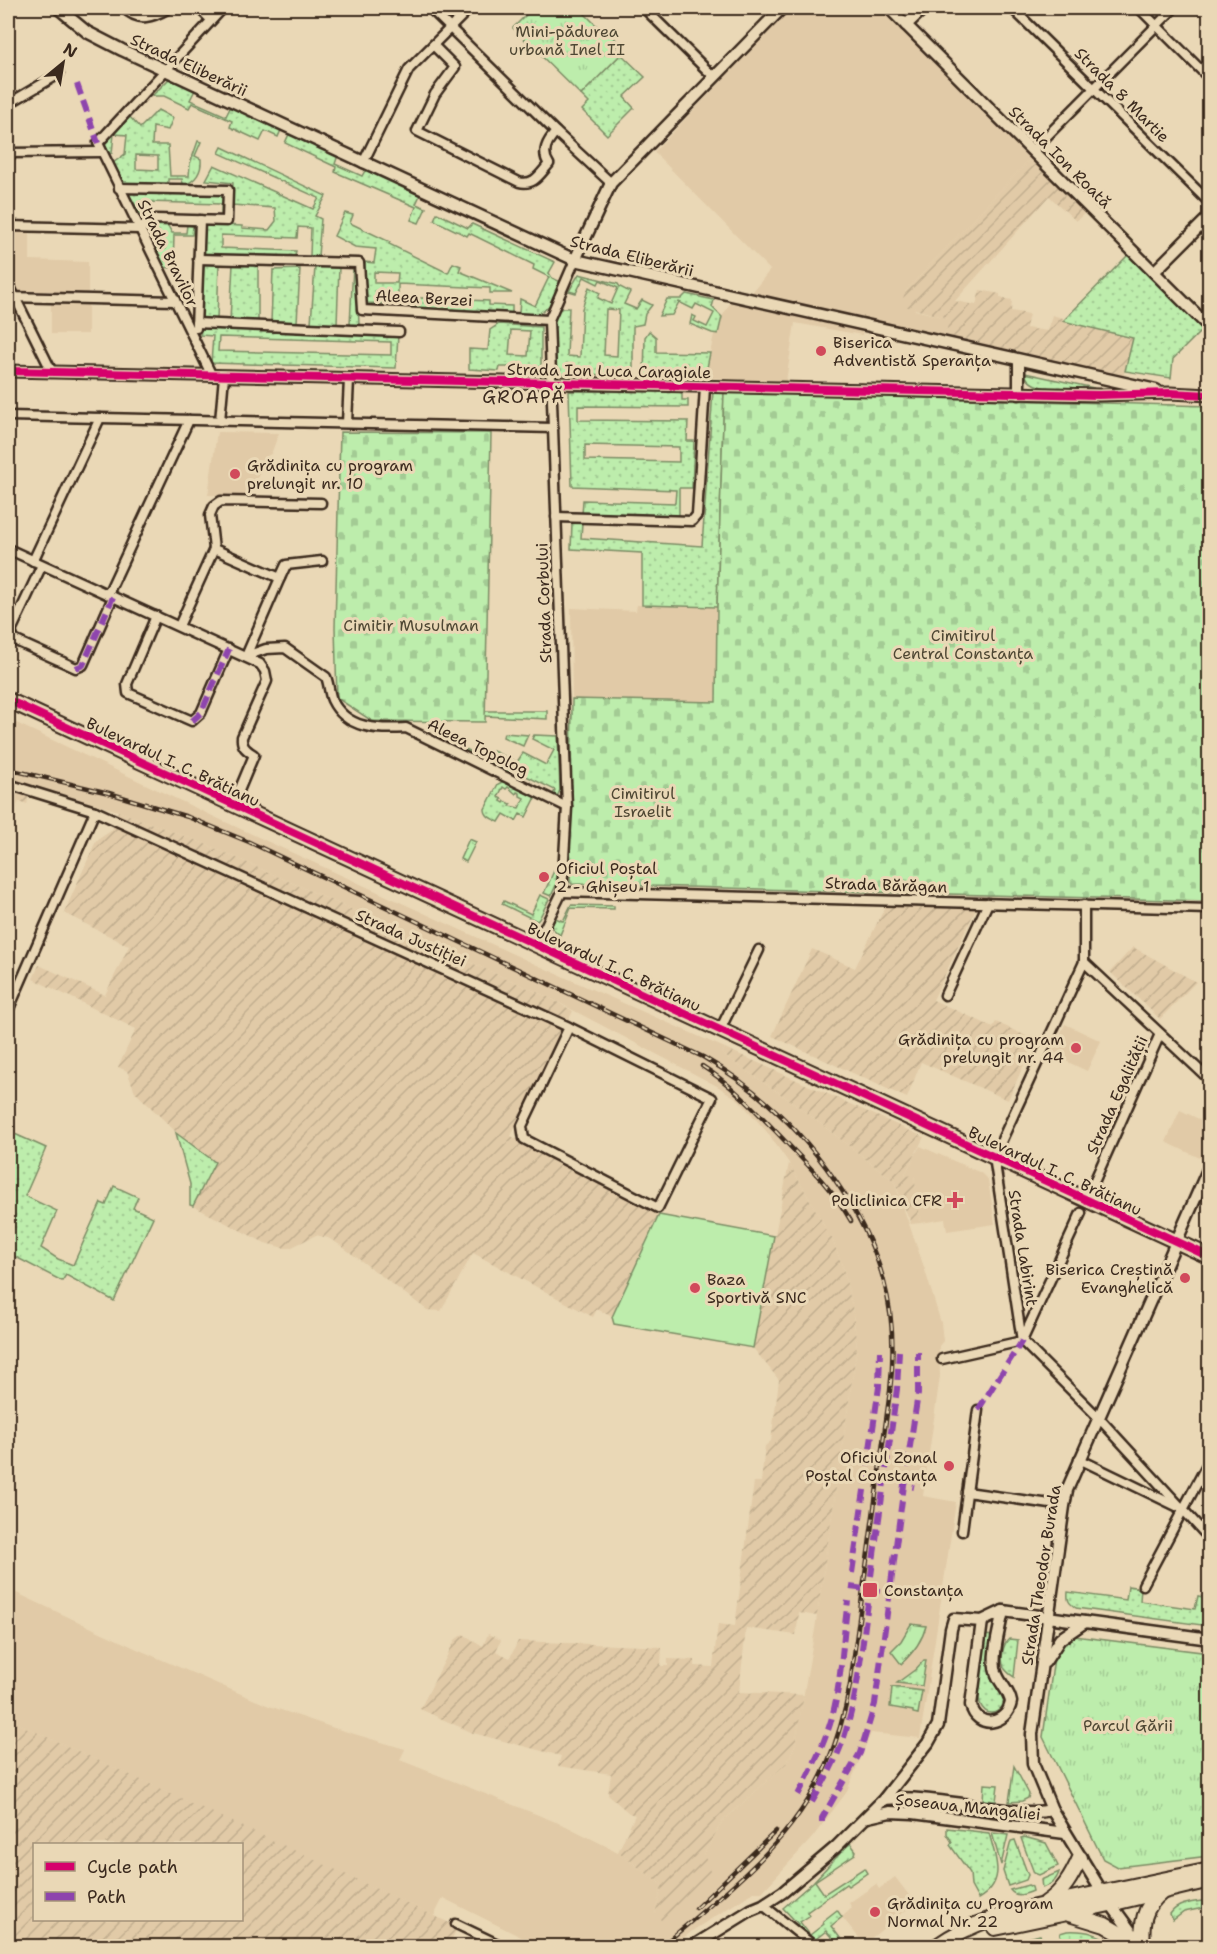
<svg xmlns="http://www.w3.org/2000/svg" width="1217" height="1954" font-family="'Shantell Sans',sans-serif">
	<defs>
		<pattern id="industrial-furrows" width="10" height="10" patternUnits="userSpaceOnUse" patternTransform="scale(1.5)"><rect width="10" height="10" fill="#e1caa7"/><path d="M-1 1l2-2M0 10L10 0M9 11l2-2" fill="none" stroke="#c2ae8f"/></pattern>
		<pattern id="grass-dots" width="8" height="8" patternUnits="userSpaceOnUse" patternTransform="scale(1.5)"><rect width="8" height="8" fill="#bdedac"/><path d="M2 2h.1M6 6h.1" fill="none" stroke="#a3cb94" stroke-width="1.8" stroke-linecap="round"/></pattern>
		<pattern id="cemetery-stones" width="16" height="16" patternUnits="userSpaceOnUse" patternTransform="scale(1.5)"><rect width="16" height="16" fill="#bdedac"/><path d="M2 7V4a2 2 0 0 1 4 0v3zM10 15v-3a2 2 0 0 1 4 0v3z" fill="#a3cb94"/></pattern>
		<pattern id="park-tufts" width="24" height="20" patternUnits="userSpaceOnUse" patternTransform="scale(1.5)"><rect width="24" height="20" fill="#bdedac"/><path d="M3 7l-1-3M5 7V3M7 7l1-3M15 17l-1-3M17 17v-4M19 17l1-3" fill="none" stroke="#a3cb94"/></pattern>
	</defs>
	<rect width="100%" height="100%" fill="#ead8b6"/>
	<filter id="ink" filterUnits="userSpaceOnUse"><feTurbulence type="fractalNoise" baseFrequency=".0167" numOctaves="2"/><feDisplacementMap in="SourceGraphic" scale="12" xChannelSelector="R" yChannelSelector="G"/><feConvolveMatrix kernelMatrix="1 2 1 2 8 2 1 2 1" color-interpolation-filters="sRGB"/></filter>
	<g filter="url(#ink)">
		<g fill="#e1caa7">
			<path d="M791,8H882L1033,156L905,292L915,310L950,319L945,338L863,322L862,335L795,323L786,381L705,378L714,334H718L722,317L730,303L742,305L770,270L654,152Z"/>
			<path d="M8,231H30V260L88,262V334H51V291H8Z"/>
			<path d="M217,432L279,433L271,454L267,456L250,495H208Z"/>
			<path d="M637,605L717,607L716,702L572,699L571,608L636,611Z"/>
			<path d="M8,719L221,820L537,965L725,1048L722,1054L795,1104L894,1181L924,1267L941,1323L943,1341L939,1346L940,1376L923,1496L956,1502L920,1738L871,1733L846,1793L812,1838L762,1892H754L695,1929L673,1946H558L529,1941L443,1898L434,1916L8,1719V1589L137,1649L269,1706L334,1728L405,1749L400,1760L566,1826L618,1852L662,1885L655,1914L704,1854L722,1822L787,1763L795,1745L815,1629L857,1347L852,1305L843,1268L832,1238L829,1239L822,1221L789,1163L767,1132L739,1100L717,1086L550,998L203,843L118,811L8,779Z"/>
			<path d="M1065,1024L1101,1041L1087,1071L1051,1054Z"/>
			<path d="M1180,1110L1209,1124V1148L1204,1160L1166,1142Z"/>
			<path d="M920,1146L981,1173L988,1180L995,1224L947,1231L945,1219L921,1223L914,1176H906L905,1174Z"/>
			<path d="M895,1877L912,1899L910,1907L864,1944L842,1917L852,1908L849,1903L876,1884L879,1889Z"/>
		</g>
		<g fill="url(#industrial-furrows)" fill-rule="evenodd">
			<path d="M1030,159L1085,213L1076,221L1049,196L955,301L976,305L980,290L1000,294V298L1012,300L1011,311L1029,314L1026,328L1048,331L1052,315L1063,318V321L1133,338L1123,378L945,338L949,319L901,305L905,292Z"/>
			<path d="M8,779L31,787L27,804L19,801L8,828Z"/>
			<path d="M118,811L203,843L550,998L573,1011L511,1136L659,1215L612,1317L597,1309L593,1317L473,1253L441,1311L427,1310L340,1245L328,1238L316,1235L290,1248H284L265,1243L193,1206L215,1162L176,1132L135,1092L127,1071L118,1067L136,1029L33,979L39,965L105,995L129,946L64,913L96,841L112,830Z"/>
			<path d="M885,907L976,909L933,1000L993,1027L996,1022L1035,1040L1008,1100L921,1062L907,1098L772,1036L812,949L855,968Z"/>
			<path d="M1133,947L1196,982L1160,1019L1110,972Z"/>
			<path d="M725,1048L924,1137L905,1174L906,1176L914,1175L921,1223L911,1224L894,1181L795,1104L722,1054Z"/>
			<path d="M789,1163L822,1221L829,1238H832L843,1268L852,1305L857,1347L817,1616L799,1613L796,1635L746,1628L739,1692L804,1695L795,1745L787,1763L722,1822L704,1854L712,1877L667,1926L655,1914L662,1885L618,1852L635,1815L629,1813L608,1795L611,1774L558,1766L561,1756L473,1733L420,1709L455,1640L463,1634L483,1646L488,1634L501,1640L496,1651L510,1658L518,1641L641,1646L662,1647L661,1666H668V1659L695,1660V1666L713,1667L718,1624L735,1626L754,1482H761L765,1446L771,1441L779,1380L753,1348Z"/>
			<path d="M8,1719L266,1837L458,1927L448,1946H8ZM34,1844H242V1920H34Z"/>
		</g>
		<g fill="url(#grass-dots)" stroke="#7c8c65" stroke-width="1.5" fill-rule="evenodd">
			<path d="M621,54L645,77L624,97L634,108L607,135L582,110L589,103L581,95Z"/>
			<path d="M169,79L195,90L190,100L226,116L231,106L281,130L278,137L265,131L260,141L230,127L232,121L192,103L189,108L164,96H152Z"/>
			<path d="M158,110L173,118L168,130L153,127L152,145H168L170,176H189L190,164L198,141L201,142L195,156L201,159C202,171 196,182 183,185L182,179H168V184H123L113,163L125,154L127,135L114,134L112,153L105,154L103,139L129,116L140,128ZM136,155L158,156V170L136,169Z"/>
			<path d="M290,132L338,155L335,164L362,176L366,169L420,195L416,204L426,208L419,223L411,220L416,207L335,172L336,167L285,143Z"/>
			<path d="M222,147L326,196L315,216L321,219L318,256H310L311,228L298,227L297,238L221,235V248L296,251L295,256L204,254V224L242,226V228L269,230L276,221L275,208L232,205L233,183L206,180L214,165L313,209L319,198L219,153Z"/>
			<path d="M132,190L225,193V217H221V204L147,202L146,214L142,217L129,194Z"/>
			<path d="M345,213L353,215L350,223L390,242L389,244L448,273L453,263L461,266L459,271L512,293H490V288L398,284V297L489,301V305L512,306V314L400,308V304L364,303L365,262L374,263L376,249L355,247L334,236ZM374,272L398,273L397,283H374Z"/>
			<path d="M437,213L468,228L472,224L555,262L549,273L552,278L561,282L550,305L534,317L519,313L520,299L535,306L549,277L533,269L534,265L469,233L467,236L434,220Z"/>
			<path d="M152,225L168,226L172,233H186L187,225L193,226L192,235H174L173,268L161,267L146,234V228Z"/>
			<path d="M1128,255L1204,328L1173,359L1171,378L1125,371L1133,338L1063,321Z"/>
			<path d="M204,264H219L217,320L230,321L233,264H258V321L271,322L273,270L300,269L297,322L311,323L315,267H339L337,324L350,325L353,266H357L359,326L398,335L396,368L211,363L213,336L200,335ZM219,337L391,342V355L218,351Z"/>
			<path d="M579,274L618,284L620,287L630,292L624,304L636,309L642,300L652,305L645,314L643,324L633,326V375L556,374L553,315L562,308H569L567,356L580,357L582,309L589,287L600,293L598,298L611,304L618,288L600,280L598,284L584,277L576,293L569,291ZM606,309L619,310L617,356L604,355Z"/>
			<path d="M686,294L714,300L712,307L722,317L718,334L712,333L690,324L692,315L696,317L694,321L707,327L714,313L696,304L693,309L679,302L672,315L659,316L667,299H681Z"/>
			<path d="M499,324L541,327V367H500L499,371L469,369V349L488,350L490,330ZM511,330L530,331L528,356L509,355Z"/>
			<path d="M649,331L656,337V352L710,353L705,378L644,376L645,337Z"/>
			<path d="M1025,373L1094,388C1076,388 1029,395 1025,373Z"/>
			<path d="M569,391L682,392V400H688V407L578,406V420L688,421L687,441H694L692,488H679V517L582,515L583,500L675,503L676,490L572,486ZM585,445L679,447V462L585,460Z"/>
			<path d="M713,391L724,392L717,607L642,605V553L571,549L572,523H582L581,538L702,546Z"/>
			<path d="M485,711H547V719L485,716Z"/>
			<path d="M504,733L528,735L523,746L503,737Z"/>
			<path d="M534,735L558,736L560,790L557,797L553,795L555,790L512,769L508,774L462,752L464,748L487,760L493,751L517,762L523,753L546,765L554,750L532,739Z"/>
			<path d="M504,781H509L537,795L526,817L520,814L516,821L504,814L499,822C493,819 485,817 485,809L498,784ZM503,787L506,789L508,787L516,794L517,792L520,793V796L524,798L519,808L510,806L511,804L505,801L504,803L501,801L502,799L498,797Z"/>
			<path d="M469,839L476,842L466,862L460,859Z"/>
			<path d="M558,862V881L551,896L544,893Z"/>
			<path d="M540,895L549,899L539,919L537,921L502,904L504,901L531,914Z"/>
			<path d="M571,905L614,906V909L571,908L560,935L551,927L555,918L563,921Z"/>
			<path d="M8,1131L46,1148L25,1196L57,1211L41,1248L58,1259L73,1265L101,1203L106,1205L114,1186L138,1197L133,1208L153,1217L114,1301L66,1275L62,1281L8,1253Z"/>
			<path d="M176,1133L215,1162L193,1206L190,1205V1184Z"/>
			<path d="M1128,1586L1141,1588L1140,1601L1195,1609L1198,1596L1208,1598L1207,1610L1209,1611V1626L1076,1608C1069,1603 1067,1601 1068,1592L1126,1600Z"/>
			<path d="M985,1635L993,1636L989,1671L1004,1699L1002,1707C989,1721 978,1708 979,1693L977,1691Z"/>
			<path d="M1009,1639L1018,1640L1014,1677C1010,1674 1005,1671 1004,1667C1000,1659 1003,1644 1009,1639Z"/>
			<path d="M924,1660H926L922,1686L897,1683L916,1669Z"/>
			<path d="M892,1687L922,1691L918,1714L913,1713V1711L890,1707Z"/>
			<path d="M1014,1766L1029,1794L1028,1798L1022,1801L1009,1802Z"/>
			<path d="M984,1784L998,1785L996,1801L983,1800Z"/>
			<path d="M947,1828L989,1833C996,1859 1007,1882 978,1899L971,1886L970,1873L950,1845L952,1842L947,1834Z"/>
			<path d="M992,1833L1008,1835L1001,1865Z"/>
			<path d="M1024,1837L1046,1843L1058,1866L1039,1875L1034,1873L1021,1838Z"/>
			<path d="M1015,1840L1028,1875L1026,1880L1008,1886L1003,1871L1011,1841Z"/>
			<path d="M850,1843L856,1851L855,1854L815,1881L824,1894L864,1868L867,1873L848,1886L846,1884L807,1912L809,1916L800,1922L810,1935L824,1924L823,1921L837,1910L842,1917L831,1926L844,1943L839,1946L826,1931L812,1942L795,1927L798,1924L783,1908L813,1882Z"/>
			<path d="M1059,1872C1056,1882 1051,1884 1042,1888L1041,1880Z"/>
			<path d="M1028,1885L1032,1887L1033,1891C1026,1894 1016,1898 1010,1890Z"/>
			<path d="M1209,1900V1908L1208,1907L1184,1912L1173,1920L1170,1914C1178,1902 1196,1902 1209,1900Z"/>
			<path d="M1067,1931C1087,1930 1100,1934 1116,1946H1094L1061,1939L1060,1933Z"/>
			<path d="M1040,1935L1041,1938L1030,1941L1026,1946H1004L1003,1945Z"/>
		</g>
		<g fill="url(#cemetery-stones)" stroke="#7c8c65" stroke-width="1.5">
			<path d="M724,392L1209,406V901L572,884L570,882L572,699L716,702L717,607Z"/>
			<path d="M340,432L491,433L485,722L372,721L337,698L335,628Z"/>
		</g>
		<g fill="url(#park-tufts)" stroke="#7c8c65" stroke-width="1.5">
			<path d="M533,8H583L581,10L605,34L608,31L619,43L614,48L621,54L581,95L513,28Z"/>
			<path d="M911,1624L926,1626C922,1642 913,1653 901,1664L891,1651L901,1641Z"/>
			<path d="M1074,1636L1209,1653V1856L1118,1867L1103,1859L1043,1737L1055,1651L1064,1639Z"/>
		</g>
		<path fill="#bdedac" stroke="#7c8c65" stroke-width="1.5" d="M659,1215L774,1236L753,1348L614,1324L612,1317Z"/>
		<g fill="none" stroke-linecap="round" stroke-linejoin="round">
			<g stroke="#3b2a1e" stroke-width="13">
				<g id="minor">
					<path d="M124,8C139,23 153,17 169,8"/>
					<path d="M199,8L211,20"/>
					<path d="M430,8L556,132L611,183"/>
					<path d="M644,8L714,77"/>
					<path d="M1012,8L1210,203"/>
					<path d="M1139,8L1210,79"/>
					<path d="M433,45L455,67L435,94L417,131L519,182C534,186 540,174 549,164C541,153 547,141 556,132"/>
					<path d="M8,104L59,74"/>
					<path d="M1032,151L1174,8"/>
					<path d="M8,153L101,152"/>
					<path d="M363,163L409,69L470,8"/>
					<path d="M8,226L139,229L156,219L227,221L228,190L119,188"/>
					<path d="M198,259L359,263L362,310L549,320"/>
					<path d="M8,283L52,372"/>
					<path d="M8,297L175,301"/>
					<path d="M196,323L399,332"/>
					<path d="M196,328L200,220"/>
					<path d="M212,376L98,143L223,8"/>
					<path d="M8,416L553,428"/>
					<path d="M220,421L224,376"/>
					<path d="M347,423L349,379"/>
					<path d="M556,517L692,521L697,515L705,387"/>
					<path d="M8,549L260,664L265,671L267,681L242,737C241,747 247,750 254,755L233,805"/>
					<path d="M214,549L280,578L246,656"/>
					<path d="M33,561L100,418"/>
					<path d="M42,565L11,631L14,640L76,668L83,665L113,597"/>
					<path d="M280,578L286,565L322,561"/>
					<path d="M108,594L189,420"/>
					<path d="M156,616L127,684L128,693L192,721L201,713L229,649"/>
					<path d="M179,626L214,549L210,515L214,506L221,501L321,503"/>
					<path d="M246,656L266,649L285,648L326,677C329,684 329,693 332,700C346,729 378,730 406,728L567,807"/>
					<path d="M8,784L95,811L569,1027L712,1098L658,1208L524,1139L522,1126L569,1027"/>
					<path d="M562,892L1210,909"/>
					<path d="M1084,905V962L994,1157L1022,1341L1098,1417L1210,1539"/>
					<path d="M536,945L562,892L567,807L549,320L575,260"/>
					<path d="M1084,962L1210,1080"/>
					<path d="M945,995L988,903"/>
					<path d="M8,1011L95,811"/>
					<path d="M720,1030L759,950"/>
					<path d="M1086,1200L1160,1034"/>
					<path d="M942,1359L1022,1341L1081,1213"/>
					<path d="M1079,1459L1176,1506"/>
					<path d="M967,1492L1064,1506"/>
					<path d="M962,1531L978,1410"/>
					<path d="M1143,1585L1210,1459"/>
					<path d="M763,1905L814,1946"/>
					<path d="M456,1924L502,1946"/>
				</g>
			</g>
			<g stroke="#3b2a1e" stroke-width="15">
				<g id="tertiary">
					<path d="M58,8L87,32L122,50L575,260L1156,390"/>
					<path d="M889,8L1210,328"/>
					<path d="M906,25L924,8"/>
					<path d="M575,260L611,183L782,8"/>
					<path d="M1154,272L1210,216"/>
					<path d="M1019,360V394"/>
					<path d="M8,371L1099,395L1170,393L1210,395"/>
					<path d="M982,1621L971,1705C977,1730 1007,1725 1011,1702C1009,1690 999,1683 996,1672C991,1657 1000,1627 1003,1611"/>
					<path d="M1045,1662L1060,1639L1085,1622"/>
					<path d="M884,1799C921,1796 959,1804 996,1809C1015,1811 1034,1814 1052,1810"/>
					<path d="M868,1817L890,1812L913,1813L1065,1833"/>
					<path d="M1140,1944L1102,1892L1052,1810L1033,1764L1032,1734L1064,1506L1067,1490L1210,1165"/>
					<path d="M693,1946L751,1910L763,1905L783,1892L836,1847L884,1799L928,1743L938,1725L951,1629L954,1619L982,1621L1003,1611L1210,1639"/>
				</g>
			</g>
			<g stroke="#3b2a1e" stroke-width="18">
				<g id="primary">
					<path d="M8,700L1210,1257"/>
					<path d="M1046,1903C1063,1892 1072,1876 1080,1858"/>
					<path d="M1069,1914L1105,1925L1141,1946"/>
					<path d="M995,1928L1110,1904L1210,1880"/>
					<path d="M937,1946C974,1919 1021,1910 1066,1900C1113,1890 1162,1880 1210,1870"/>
					<path d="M1143,1946C1141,1924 1143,1907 1162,1892"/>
				</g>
			</g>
			<use href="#minor" stroke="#ead8b6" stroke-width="8"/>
			<use href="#tertiary" stroke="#ead8b6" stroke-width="10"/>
			<use href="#primary" stroke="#ead8b6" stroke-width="14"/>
			<g stroke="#3b2a1e" stroke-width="4.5">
				<g id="rail">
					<path d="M8,769L109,793L188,817L249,842L703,1057C757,1088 800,1129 835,1180C881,1247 900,1309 890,1391L850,1685C826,1818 758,1864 662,1946"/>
					<path d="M702,1066C734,1086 758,1113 784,1140C808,1165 833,1190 851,1221"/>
					<path d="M696,1908L776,1831"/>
				</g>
			</g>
			<use href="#rail" stroke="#ead8b6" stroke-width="2" stroke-dasharray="7" stroke-linecap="butt"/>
			<g stroke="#8e44ad" stroke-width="6" stroke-dasharray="12 6" stroke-linecap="butt">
				<path d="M77,84L98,143"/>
				<path d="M76,668L83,665L113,597"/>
				<path d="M192,721L201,713L229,649"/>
				<path d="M978,1410L1022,1341"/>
				<path d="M904,1485L918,1394V1352"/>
				<path d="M852,1573L879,1387L880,1351"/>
				<path d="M871,1576L897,1389L899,1351"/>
				<path d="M850,1587L908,1595"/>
				<path d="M798,1795C810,1772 822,1749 830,1724C842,1685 842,1641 848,1601"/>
				<path d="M812,1802C826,1778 840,1754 847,1727C859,1687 862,1644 868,1603"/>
				<path d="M822,1822V1818L860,1753L875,1704L904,1485L914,1487"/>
			</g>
			<g stroke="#ead8b6" stroke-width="11">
				<g id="cycleway">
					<path d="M8,371L1099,395L1170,393L1210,395"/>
					<path d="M8,700L1210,1257"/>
				</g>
			</g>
			<use href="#cycleway" stroke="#d6006c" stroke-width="8"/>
		</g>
	</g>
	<g fill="#d1495b" stroke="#ead8b6" stroke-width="2">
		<circle cx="821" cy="351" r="6"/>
		<circle cx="235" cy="474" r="6"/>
		<circle cx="544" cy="877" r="6"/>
		<circle cx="1076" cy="1048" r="6"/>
		<path d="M952 1191h6v6h6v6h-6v6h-6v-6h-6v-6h6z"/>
		<circle cx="1185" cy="1278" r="6"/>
		<circle cx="695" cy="1288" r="6"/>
		<circle cx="949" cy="1466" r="6"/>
		<rect x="862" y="1582" width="16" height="16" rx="3"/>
		<circle cx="875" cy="1912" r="6"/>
	</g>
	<g text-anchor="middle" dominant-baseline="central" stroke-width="6" stroke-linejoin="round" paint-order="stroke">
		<g font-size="16" fill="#4e4733" stroke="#ead8b6">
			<text x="567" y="31">Mini-pădurea<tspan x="567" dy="18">urbană Inel II</tspan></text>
			<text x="411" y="625">Cimitir Musulman</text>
			<text x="963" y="635">Cimitirul<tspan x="963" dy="18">Central Constanța</tspan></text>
			<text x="643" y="793">Cimitirul<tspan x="643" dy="18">Israelit</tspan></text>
			<text x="1128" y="1725">Parcul Gării</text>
		</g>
		<g font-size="16" fill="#3b2a1e" stroke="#ead8b6">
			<text transform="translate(189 65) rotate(25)">Strada Eliberării</text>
			<text transform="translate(1122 95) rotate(45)">Strada 8 Martie</text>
			<text transform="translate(1060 157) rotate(45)">Strada Ion Roată</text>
			<text transform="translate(168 253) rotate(64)">Strada Bravilor</text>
			<text transform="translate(632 256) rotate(14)">Strada Eliberării</text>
			<text transform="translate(424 298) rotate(3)">Aleea Berzei</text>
			<text transform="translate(609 371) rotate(1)">Strada Ion Luca Caragiale</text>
			<text transform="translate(544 603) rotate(-92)">Strada Corbului</text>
			<text transform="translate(478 747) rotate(26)">Aleea Topolog</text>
			<text transform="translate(173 762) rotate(25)">Bulevardul I. C. Brătianu</text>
			<text transform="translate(886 885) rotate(2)">Strada Bărăgan</text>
			<text transform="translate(411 938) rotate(24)">Strada Justiției</text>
			<text transform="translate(614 967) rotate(25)">Bulevardul I. C. Brătianu</text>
			<text transform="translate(1117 1095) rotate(-66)">Strada Egalității</text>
			<text transform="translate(1055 1171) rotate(25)">Bulevardul I. C. Brătianu</text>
			<text transform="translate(1023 1248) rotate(81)">Strada Labirint</text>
			<text transform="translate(1041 1575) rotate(-81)">Strada Theodor Burada</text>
			<text transform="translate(968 1807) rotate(6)">Șoseaua Mangaliei</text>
		</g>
		<g font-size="16" fill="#3b2a1e" stroke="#ead8b6" text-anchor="start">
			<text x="833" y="342">Biserica<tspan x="833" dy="18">Adventistă Speranța</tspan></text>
			<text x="247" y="465">Grădinița cu program<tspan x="247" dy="18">prelungit nr. 10</tspan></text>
			<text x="556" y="868">Oficiul Poștal<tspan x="556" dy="18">2 - Ghișeu 1</tspan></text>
			<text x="1064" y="1039" text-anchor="end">Grădinița cu program<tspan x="1064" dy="18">prelungit nr. 44</tspan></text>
			<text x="942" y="1200" text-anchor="end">Policlinica CFR</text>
			<text x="1173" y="1269" text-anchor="end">Biserica Creștină<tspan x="1173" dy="18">Evanghelică</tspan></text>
			<text x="707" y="1279">Baza<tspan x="707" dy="18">Sportivă SNC</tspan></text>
			<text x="937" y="1457" text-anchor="end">Oficiul Zonal<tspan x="937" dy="18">Poștal Constanța</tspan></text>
			<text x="884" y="1590">Constanța</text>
			<text x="887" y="1903">Grădinița cu Program<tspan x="887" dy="18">Normal Nr. 22</tspan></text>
		</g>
		<g font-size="18" letter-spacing="1.5" fill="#3b2a1e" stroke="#ead8b6">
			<text x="524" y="397">GROAPĂ</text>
		</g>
	</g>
	<rect width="1217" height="1954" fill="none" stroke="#ead8b6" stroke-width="30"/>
	<rect x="15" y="15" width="1187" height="1924" fill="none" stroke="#3b2a1e" stroke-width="2" filter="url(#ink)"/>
	<rect x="33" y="1843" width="210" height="78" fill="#ead8b6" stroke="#a49279" stroke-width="1.5"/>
	<rect x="45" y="1862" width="30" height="9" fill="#d6006c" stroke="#a49279" stroke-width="1.5"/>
	<text x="87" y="1873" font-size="18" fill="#3b2a1e">Cycle path</text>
	<rect x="45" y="1892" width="30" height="9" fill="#8e44ad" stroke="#a49279" stroke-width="1.5"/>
	<text x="87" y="1903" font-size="18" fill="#3b2a1e">Path</text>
	<g transform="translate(63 63) rotate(30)" stroke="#ead8b6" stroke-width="4.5" paint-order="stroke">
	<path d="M0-4.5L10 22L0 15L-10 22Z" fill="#3b2a1e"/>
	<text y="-9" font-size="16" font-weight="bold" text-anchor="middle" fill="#3b2a1e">N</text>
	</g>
</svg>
